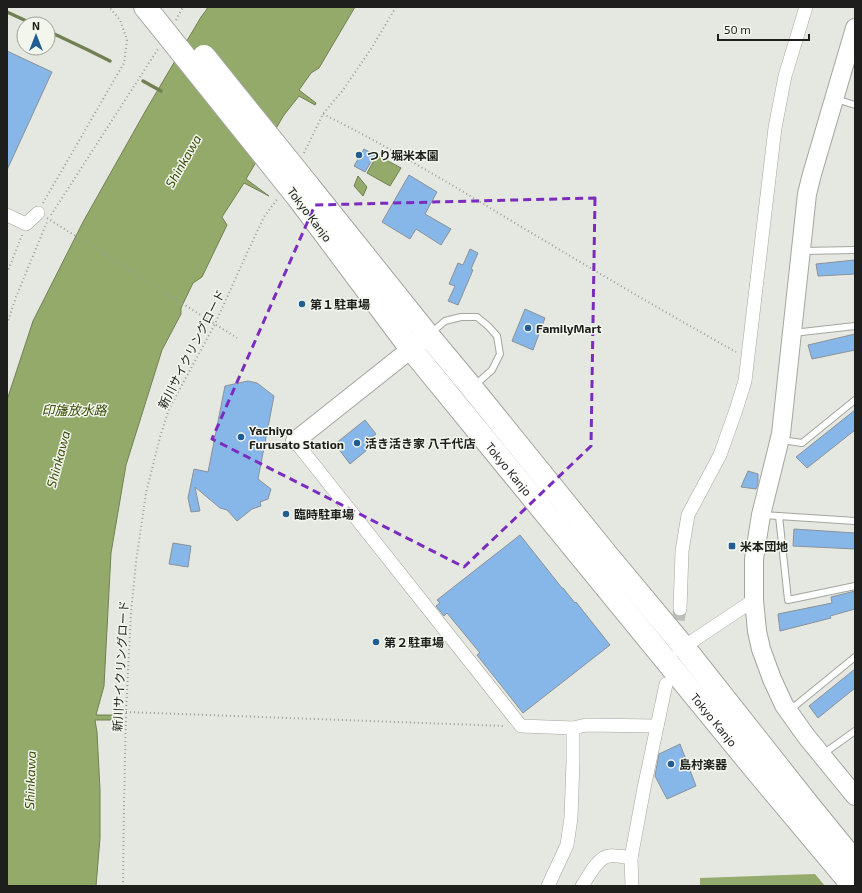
<svg xmlns="http://www.w3.org/2000/svg" width="862" height="893" font-family="'Exo 2','Noto Sans JP',sans-serif">
	<rect width="100%" height="100%" fill="#e5e8e0"/>
	<path fill="#95ab6d" d="M815,874L825,886H700V878Z"/>
	<g fill="#94aa6b" stroke="#718053">
		<path d="M207,7H355L319,68L311,73L299,90L316,103L315,105L299,96L284,115L246,179L269,196L244,183L222,217L227,225L202,277L193,283L181,308V314L162,350L126,465L111,553L104,686L96,715H116V720H95L97,732L100,790V838L96,886H7V400L33,321L83,222L146,110L201,17L207,9Z"/>
		<path d="M377,155L401,168L390,186L367,173Z"/>
		<path d="M358,176L367,187L363,196L354,186Z"/>
	</g>
	<g fill="none" stroke-linecap="round" stroke-linejoin="round">
		<g stroke="#718053" stroke-width="3.5">
			<path d="M7,12L33,24"/>
			<path d="M48,31L88,50L110,61"/>
			<path d="M143,81L161,91"/>
		</g>
	</g>
	<g fill="#87b7e9" stroke="#8b9198">
		<path d="M7,51L52,72L7,170Z"/>
		<path d="M364,149L375,155L365,172L354,166Z"/>
		<path d="M409,175L437,192L425,214L451,229L441,245L416,229L410,239L382,222Z"/>
		<path d="M470,249L478,253L471,269L473,270L458,305L448,301L455,286L449,284L458,263L463,265Z"/>
		<path d="M855,260V274L818,276L816,264Z"/>
		<path d="M525,309L545,318L533,350L512,341Z"/>
		<path d="M855,334V350L812,359L808,345Z"/>
		<path d="M248,381L257,383L274,396L258,479L271,489L268,499L260,502L261,506L252,509L237,521L227,510L220,508L195,487L200,511L191,512L188,498L194,469L208,472L225,386Z"/>
		<path d="M855,410V430L807,468L796,457Z"/>
		<path d="M365,420L376,434L369,439L373,445L350,464L335,444Z"/>
		<path d="M748,471L758,474V485L756,489L741,487Z"/>
		<path d="M794,529L855,533V549L793,546Z"/>
		<path d="M520,535L562,588H563L575,603L576,602L610,645L523,713L477,655L480,653L447,613L444,616L436,606L440,603L437,600Z"/>
		<path d="M173,543L191,546L188,567L169,564Z"/>
		<path d="M855,591V609L830,616L831,618L780,631L778,614L832,603L831,597Z"/>
		<path d="M855,669V688L818,718L809,706Z"/>
		<path d="M680,744L696,786L667,799L655,776L659,754Z"/>
	</g>
	<g fill="none" stroke-linecap="round" stroke-linejoin="round">
		<path stroke="#bdc0b9" stroke-width="13" stroke-dasharray="13 6" stroke-linecap="butt" d="M675,639L680,609"/>
		<g stroke="#a3a69e" stroke-width="8">
			<g id="lane">
				<path d="M836,99L855,105"/>
				<path d="M802,251L855,250"/>
				<path d="M431,333L445,321L461,317H477L488,326L497,336L500,354L492,370L474,386"/>
				<path d="M793,333L855,326"/>
				<path d="M781,440L802,443L855,400"/>
				<path d="M763,515L855,521"/>
				<path d="M779,516L788,600L855,586"/>
				<path d="M790,710L855,657"/>
				<path d="M823,754L855,731"/>
			</g>
		</g>
		<g stroke="#a3a69e" stroke-width="14">
			<g id="street">
				<path d="M7,215L26,224L38,213"/>
				<path d="M295,441L521,726L573,728L586,725L657,726"/>
				<path d="M680,609L682,551L688,515L720,455L736,410L745,381L775,128L785,76L806,7"/>
				<path d="M679,650L754,600"/>
				<path d="M548,886L567,845L571,818L573,761V728"/>
				<path d="M582,886C588,877 598,857 609,856C616,855 624,857 631,858"/>
				<path d="M632,886L631,858L644,788L666,684"/>
			</g>
		</g>
		<g stroke="#a3a69e" stroke-width="20">
			<g id="secondary">
				<path d="M855,28L812,174L807,194L781,434L761,515L754,559V600L757,631L761,649L772,679L784,705L806,736L855,796"/>
				<path d="M295,441L421,341"/>
			</g>
		</g>
		<g stroke="#a3a69e" stroke-width="24">
			<g id="highway">
				<path d="M145,7L154,18"/>
				<path d="M308,185L428,335L472,388L608,556L683,646L807,803L855,862"/>
				<path id="s1" d="M299,199L411,349L754,768L853,886"/>
			</g>
		</g>
		<g stroke="#9a9d96" stroke-width="2" stroke-dasharray="1 3" stroke-linecap="butt">
			<path d="M176,20L183,7"/>
			<path d="M323,114C398,151 468,195 540,238C605,277 670,315 736,352"/>
			<path d="M304,153L323,114L343,90L371,49L396,7"/>
			<path d="M43,203L124,63L127,40L120,20L109,7"/>
			<path d="M51,215L158,49"/>
			<path d="M47,218L237,338"/>
			<path d="M7,273L22,235"/>
			<path d="M7,324L16,297L47,222"/>
			<path d="M126,712L505,726"/>
			<path d="M123,886L124,805L126,712L131,613L136,562L146,493L160,437L169,409L215,324L247,253L264,217L278,198"/>
		</g>
		<use href="#lane" stroke="#fff" stroke-width="6"/>
		<use href="#street" stroke="#fff" stroke-width="13"/>
		<use href="#secondary" stroke="#fff" stroke-width="18"/>
		<use href="#highway" stroke="#fff" stroke-width="22"/>
		<g stroke="#a3a69e" stroke-width="24" stroke-linecap="butt">
			<g id="highway-bridge">
				<path d="M154,18L299,199"/>
				<path d="M204,56L308,185"/>
			</g>
		</g>
		<use href="#highway-bridge" stroke="#fff" stroke-width="22"/>
	</g>
	<path fill="none" stroke="#7b2cbf" stroke-width="3" stroke-dasharray="8 5" stroke-linejoin="round" d="M595,198L591,446L464,567L212,439L315,205Z"/>
	<g fill="#215c93" stroke="#f2f6ed" stroke-width="1.5">
		<circle cx="359" cy="155" r="4"/>
		<circle cx="302" cy="304" r="4"/>
		<circle cx="528" cy="328" r="4"/>
		<circle cx="241" cy="437" r="4"/>
		<circle cx="357" cy="443" r="4"/>
		<circle cx="286" cy="514" r="4"/>
		<rect x="728" y="542" width="8" height="8" rx="2"/>
		<circle cx="376" cy="642" r="4"/>
		<circle cx="671" cy="764" r="4"/>
	</g>
	<g text-anchor="middle" dominant-baseline="central" stroke-width="3" stroke-linejoin="round" paint-order="stroke">
		<g font-size="12" font-weight="bold" fill="#1e1f1c" stroke="#f2f6ed" text-anchor="start">
			<text x="367" y="155">つり堀米本園</text>
			<text x="310" y="304">第１駐車場</text>
			<text x="536" y="328">FamilyMart</text>
			<text x="249" y="430">Yachiyo<tspan x="249" dy="14">Furusato Station</tspan></text>
			<text x="365" y="443">活き活き家 八千代店</text>
			<text x="294" y="514">臨時駐車場</text>
			<text x="740" y="546">米本団地</text>
			<text x="384" y="642">第２駐車場</text>
			<text x="679" y="764">島村楽器</text>
		</g>
		<g font-size="12" fill="#1e1f1c" stroke="#f2f6ed">
			<text transform="translate(310 214) rotate(53)">Tokyo Kanjo</text>
			<text transform="translate(191 349) rotate(-63)">新川サイクリングロード</text>
			<text stroke="none"><textPath href="#s1" startOffset="342">Tokyo Kanjo</textPath></text>
			<text transform="translate(120 666) rotate(-87)">新川サイクリングロード</text>
			<text stroke="none"><textPath href="#s1" startOffset="666">Tokyo Kanjo</textPath></text>
		</g>
		<g font-size="13" font-style="italic" fill="#364900" stroke="#f2f6ed">
			<text transform="translate(183 161) rotate(-60)">Shinkawa</text>
			<text x="74" y="410">印旛放水路</text>
			<text transform="translate(58 459) rotate(-75)">Shinkawa</text>
			<text transform="translate(30 780) rotate(-88)">Shinkawa</text>
		</g>
	</g>
	<rect width="862" height="893" fill="none" stroke="#1e1f1c" stroke-width="16"/>
	<g transform="translate(36 36)"><circle r="19" fill="#f2f6ed" stroke="#9da099"/>
	<path d="M0-3L7 15L0 10L-7 15Z" fill="#215c93"/>
	<text y="-6" font-size="11" font-weight="bold" text-anchor="middle" fill="#1e1f1c">N</text>
	</g>
	<path d="M718 34v6h91v-6" fill="none" stroke="#1e1f1c" stroke-width="2"/>
	<text x="724" y="34" font-size="12" fill="#1e1f1c" stroke="#f2f6ed" stroke-width="3" paint-order="stroke">50 m</text>
</svg>
